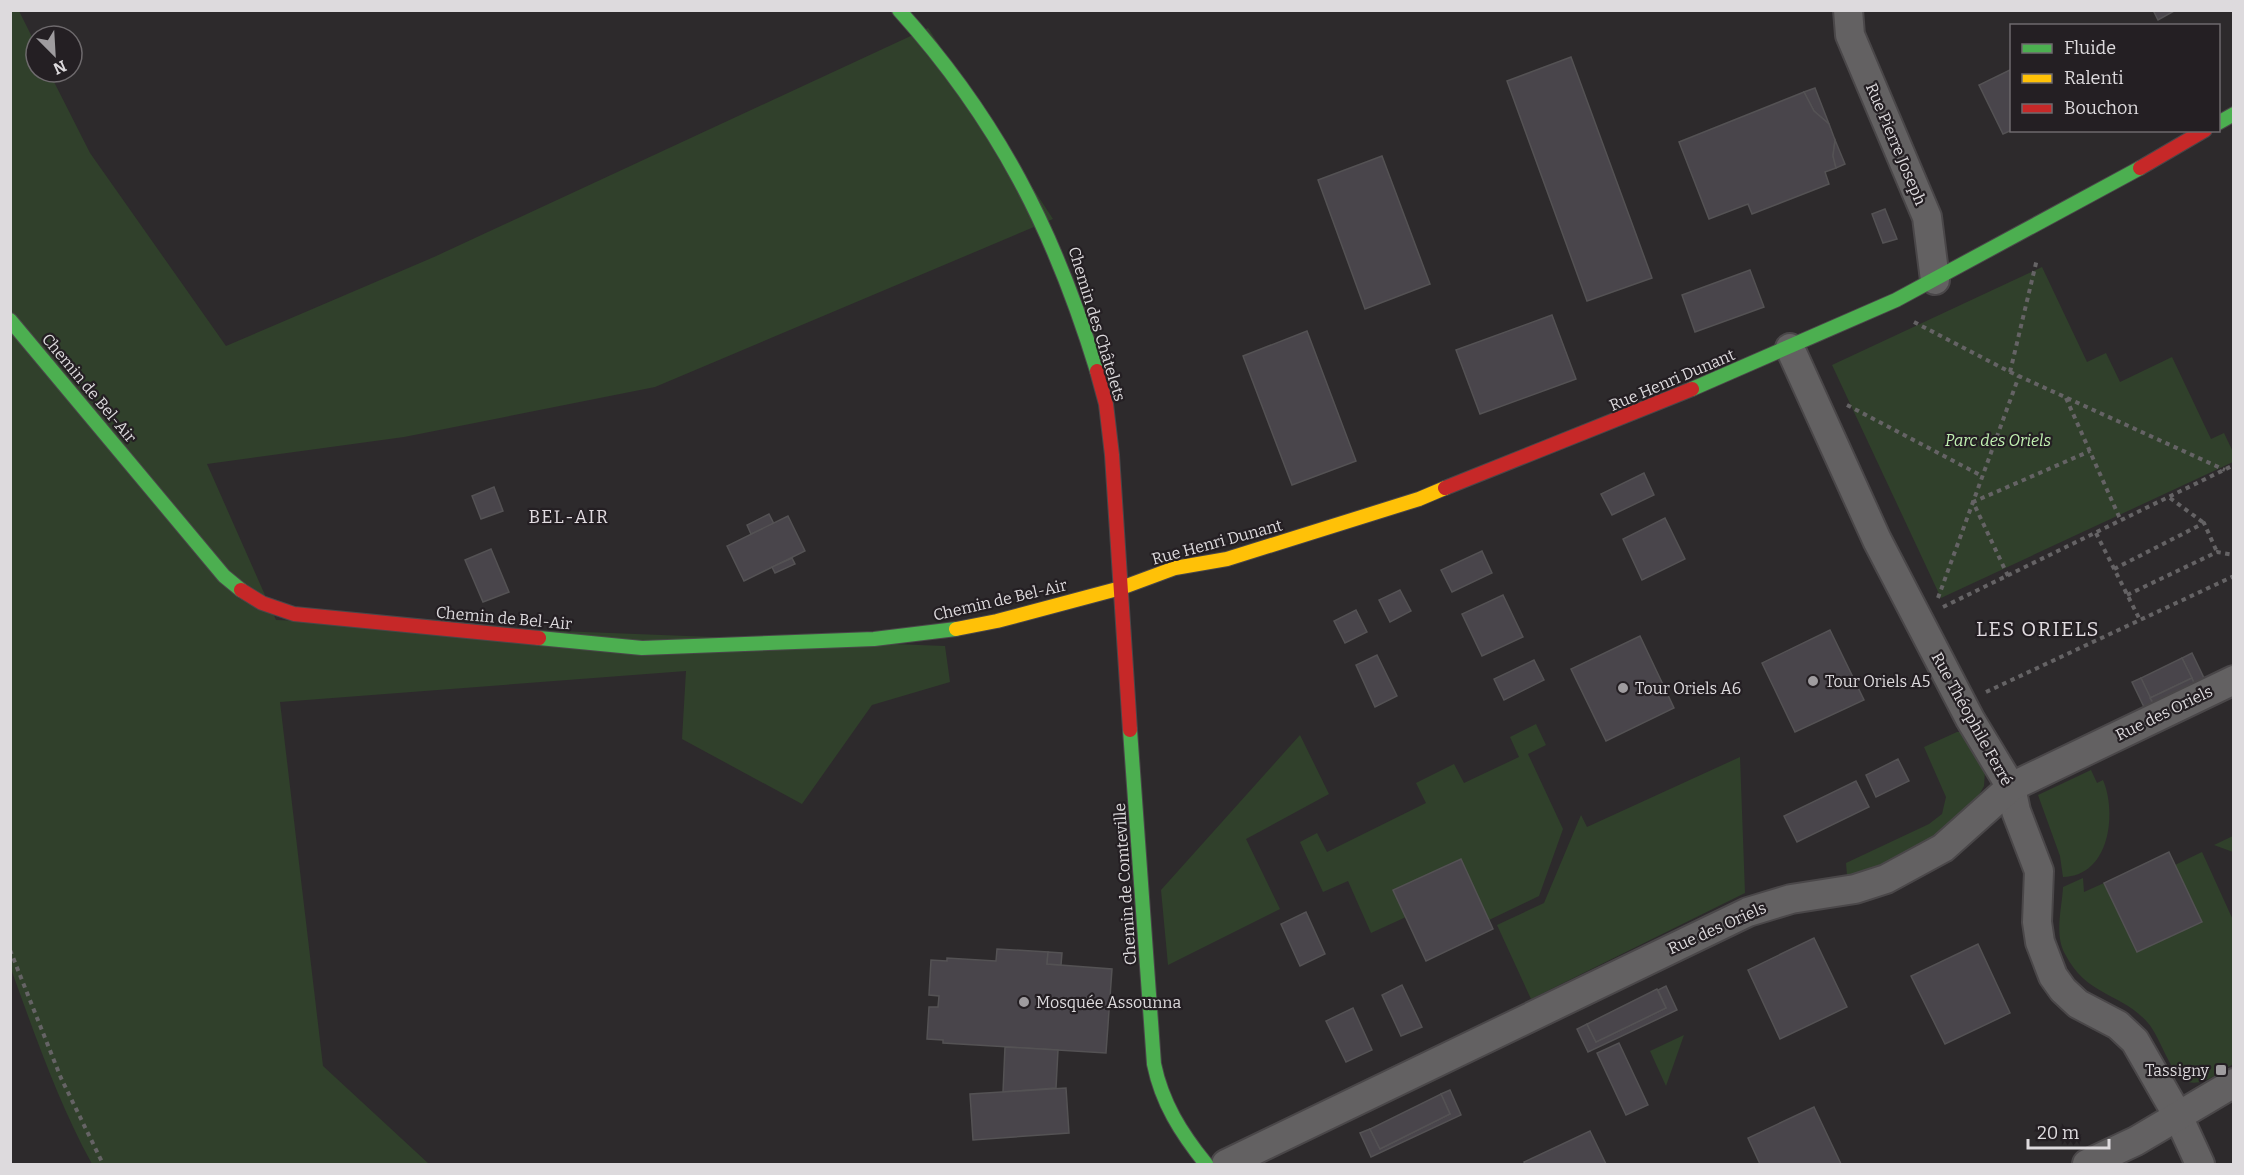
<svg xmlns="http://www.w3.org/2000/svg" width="2244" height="1175" font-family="Bitter,serif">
	<rect width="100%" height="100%" fill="#2d2a2c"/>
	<g fill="#30402b">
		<path d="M11,11H19L36,45V72H49L90,153L226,346L434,257L928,28L1053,219L655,387L404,437L207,464L276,620L945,646L950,682L872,705L802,804L682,739L686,671L280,702L323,1066L429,1164H92C58,1102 35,1035 11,969Z"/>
		<path d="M2042,267L2087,362L2106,353L2120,382L2172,357L2211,439L2224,433L2233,452V462L1941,598L1832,365Z"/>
		<path d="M1536,724L1546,745L1528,754L1563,829L1539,896L1489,920L1460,859L1394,890L1406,917L1371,933L1348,881L1323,892L1300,842L1317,833L1327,852L1426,803L1416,783L1454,764L1464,783L1519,757L1510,737Z"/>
		<path d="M1957,732H1962L1985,771L1984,786L1973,806L1918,852L1850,878L1847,875L1846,863L1929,824L1942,814L1946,797L1924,747Z"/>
		<path d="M1300,735L1329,794L1246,839L1280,909L1168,965L1161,890Z"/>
		<path d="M1740,757L1745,893L1531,999L1497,925L1544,903L1581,815L1587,827Z"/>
		<path d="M2091,770L2097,783L2103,780C2117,813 2110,876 2063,877L2060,856L2038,795Z"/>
		<path d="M2233,836V852L2214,845Z"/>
		<path d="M2202,852L2233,920V1064C2220,1072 2204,1086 2188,1082C2172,1079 2160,1036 2148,1023C2121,992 2087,997 2065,954C2054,934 2062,909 2063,887L2083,878L2084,892L2104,883L2137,952L2201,922L2175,865Z"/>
		<path d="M1684,1035L1666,1086L1650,1051Z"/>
	</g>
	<g fill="#49454b" stroke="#545254" stroke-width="1.5">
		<path d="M2153,10H2176L2158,20Z"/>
		<path d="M1571,57L1652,278L1587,301L1507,81Z"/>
		<path d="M2012,69V130L2003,134L1979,85Z"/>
		<path d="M1815,88L1829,124L1814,111L1804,92Z"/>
		<path d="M1804,92L1814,111L1829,124L1835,140L1833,156L1836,168L1825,172L1829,184L1752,214L1748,204L1709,219L1679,142Z"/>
		<path d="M1835,140L1845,164L1836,168L1833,156Z"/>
		<path d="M1382,156L1430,284L1365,309L1318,180Z"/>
		<path d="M1885,209L1897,239L1883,243L1872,214Z"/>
		<path d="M1750,270L1764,307L1695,332L1682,295Z"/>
		<path d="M1552,315L1576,379L1480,414L1456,350Z"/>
		<path d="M1307,331L1356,461L1292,485L1243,356Z"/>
		<path d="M1644,473L1654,495L1612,515L1601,494Z"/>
		<path d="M494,487L503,511L481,519L472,496Z"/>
		<path d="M769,514L774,524L751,534L747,525Z"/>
		<path d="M788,516L805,551L744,581L727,546Z"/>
		<path d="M1665,518L1685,559L1642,580L1623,539Z"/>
		<path d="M491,549L509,592L483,602L465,560Z"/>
		<path d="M1482,551L1492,573L1452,592L1441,570Z"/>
		<path d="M792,558L795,564L775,573L772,567Z"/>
		<path d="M1400,590L1411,611L1390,622L1379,600Z"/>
		<path d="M1503,595L1523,637L1482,656L1462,614Z"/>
		<path d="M1356,610L1367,632L1345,643L1334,621Z"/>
		<path d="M1830,630L1864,700L1795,732L1762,663Z"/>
		<path d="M1640,636L1674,708L1606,741L1571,669Z"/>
		<path d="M2192,653L2204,678L2194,683L2182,658Z"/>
		<path d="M1377,655L1397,696L1375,707L1356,665Z"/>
		<path d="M2182,658L2192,678L2150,698L2141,678Z"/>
		<path d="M1534,660L1544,680L1504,700L1494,679Z"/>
		<path d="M2141,678L2153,703L2144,707L2132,682Z"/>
		<path d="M2192,678L2194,683L2153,703L2150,698Z"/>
		<path d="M1898,759L1909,781L1876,797L1866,775Z"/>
		<path d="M1856,781L1869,807L1797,842L1784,816Z"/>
		<path d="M2169,852L2202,922L2137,952L2104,883Z"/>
		<path d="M1461,859L1493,929L1426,961L1393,890Z"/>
		<path d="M1306,912L1325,954L1300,966L1281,924Z"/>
		<path d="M1814,938L1847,1007L1780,1039L1748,970Z"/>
		<path d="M1978,944L2010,1013L1945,1044L1911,976Z"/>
		<path d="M997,949L1048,952L1047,964L1112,969L1106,1053L943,1043V1040L927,1039L929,1007H938L939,996L929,995L931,960L947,961V958L996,961Z"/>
		<path d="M1048,952L1062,953L1061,965L1047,964Z"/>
		<path d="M1402,985L1422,1027L1401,1036L1382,995Z"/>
		<path d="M1666,986L1677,1010L1588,1052L1577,1029L1587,1024L1596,1042L1666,1008L1658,990Z"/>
		<path d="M1657,989L1666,1008L1596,1042L1587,1024Z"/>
		<path d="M1353,1008L1372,1050L1346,1062L1326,1021Z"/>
		<path d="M1619,1043L1648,1105L1626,1115L1597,1053Z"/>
		<path d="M1005,1047L1058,1050L1056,1088L1003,1092Z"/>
		<path d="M1066,1088L1069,1133L973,1140L970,1094Z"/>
		<path d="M1450,1090L1461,1115L1371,1157L1360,1133L1370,1129L1380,1149L1450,1114L1441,1094Z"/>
		<path d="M1441,1094L1450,1114L1380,1149L1370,1129Z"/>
		<path d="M1814,1107L1841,1164H1760L1748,1138Z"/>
		<path d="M1590,1131L1606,1164H1525L1524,1162Z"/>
	</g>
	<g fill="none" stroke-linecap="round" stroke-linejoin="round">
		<g stroke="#4a4749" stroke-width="32">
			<g id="street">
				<path d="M1848,10L1850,35L1927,217L1935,280"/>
				<path d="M1790,348L1877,540L1970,719L2011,787L2016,811L2039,871L2037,922L2040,942L2053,976L2063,990L2078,1004L2118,1025L2135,1041L2178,1116L2200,1164"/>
				<path d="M1226,1164L1748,912L1791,899L1855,889L1886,879L1943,848L2011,787L2234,680"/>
				<path d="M2087,1164L2136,1141L2234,1083"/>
			</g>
		</g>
		<g stroke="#4a4749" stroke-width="16">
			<g id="fast">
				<path d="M899,10C998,120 1054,230 1097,371"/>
				<path d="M2218,123L2234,114"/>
				<path d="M10,320L224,576L241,590"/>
				<path d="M1692,389L1896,300L2140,168"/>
				<path d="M539,638L642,648L874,639L956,629"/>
				<path d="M1130,730L1154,1064C1162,1103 1181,1133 1206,1164"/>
			</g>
		</g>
		<g stroke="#4a4749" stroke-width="16">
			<path id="slow" d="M956,629L997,621L1121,588L1175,568L1227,559L1419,499L1445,488"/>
		</g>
		<g stroke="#4a4749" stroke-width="16">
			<g id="jam">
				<path d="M2140,168L2205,130"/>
				<path d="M1097,371L1106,404L1112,455L1130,730"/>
				<path d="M1445,488L1692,389"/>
				<path d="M241,590L262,603L294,614L539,638"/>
			</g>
		</g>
		<g stroke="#656365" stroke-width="4" stroke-dasharray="4.5 4.5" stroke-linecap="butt">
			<path d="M1914,322L2010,372L2225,470"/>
			<path d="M2010,372L2037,259"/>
			<path d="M2066,398L2121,521"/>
			<path d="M1847,405L1982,476"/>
			<path d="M2170,498L2204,523"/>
			<path d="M2096,533L2140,620"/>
			<path d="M2114,569L2204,523L2217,552"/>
			<path d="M2008,576L1973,502L2090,451"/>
			<path d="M2127,595L2217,552L2234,555"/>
			<path d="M1938,598L2019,376"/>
			<path d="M1943,607L2234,465"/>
			<path d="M1986,692L2234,576"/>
			<path d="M10,950L61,1078L103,1164"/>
		</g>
		<use href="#street" stroke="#636162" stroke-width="28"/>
		<use href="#fast" stroke="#4caf50" stroke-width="14"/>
		<use href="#slow" stroke="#ffc107" stroke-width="14"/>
		<use href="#jam" stroke="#c62828" stroke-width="14"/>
	</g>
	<g fill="#9f9c9f" stroke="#241f23" stroke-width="2">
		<circle cx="1813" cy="681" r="6"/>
		<circle cx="1623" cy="688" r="6"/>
		<circle cx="1024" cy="1002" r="6"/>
		<rect x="2215" y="1064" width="12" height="12" rx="3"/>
	</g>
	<g text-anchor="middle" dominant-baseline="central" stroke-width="4.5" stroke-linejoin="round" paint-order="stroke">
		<g font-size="16" fill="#dddadd" stroke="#241f23">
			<text transform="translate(1896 144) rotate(67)">Rue Pierre Joseph</text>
			<text transform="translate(1097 324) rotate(73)">Chemin des Châtelets</text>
			<text transform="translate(1672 380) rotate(-23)">Rue Henri Dunant</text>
			<text transform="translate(89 388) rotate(50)">Chemin de Bel-Air</text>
			<text transform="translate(1217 542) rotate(-15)">Rue Henri Dunant</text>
			<text transform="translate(1000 600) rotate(-13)">Chemin de Bel-Air</text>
			<text transform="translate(504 618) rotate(5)">Chemin de Bel-Air</text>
			<text transform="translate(2164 713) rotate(-26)">Rue des Oriels</text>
			<text transform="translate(1972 719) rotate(61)">Rue Théophile Ferré</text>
			<text transform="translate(1125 884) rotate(-94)">Chemin de Comteville</text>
			<text transform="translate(1717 928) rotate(-24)">Rue des Oriels</text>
		</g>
		<g font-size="16" font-style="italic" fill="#c0f0b1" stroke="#241f23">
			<text x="1998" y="440">Parc des Oriels</text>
		</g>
		<g font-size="16" fill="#dddadd" stroke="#241f23" text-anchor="start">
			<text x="1825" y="681">Tour Oriels A5</text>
			<text x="1635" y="688">Tour Oriels A6</text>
			<text x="1036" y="1002">Mosquée Assounna</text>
			<text x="2209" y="1070" text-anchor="end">Tassigny</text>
		</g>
		<g font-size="18" letter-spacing="1.5" fill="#e2dce1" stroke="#241f23">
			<text x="569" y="517">BEL-AIR</text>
		</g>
		<g font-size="20" letter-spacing="1.5" fill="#e2dce1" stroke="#241f23">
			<text x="2038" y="629">LES ORIELS</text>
		</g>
	</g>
	<rect width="2244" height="1175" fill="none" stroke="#dddadd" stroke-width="24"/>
	<rect x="2010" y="24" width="210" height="108" fill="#241f23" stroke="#6e6a6d" stroke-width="1.5"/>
	<rect x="2022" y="44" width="30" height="9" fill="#4caf50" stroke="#6e6a6d" stroke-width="1.5"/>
	<text x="2064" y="54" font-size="18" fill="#dddadd">Fluide</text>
	<rect x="2022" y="74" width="30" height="9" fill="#ffc107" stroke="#6e6a6d" stroke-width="1.5"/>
	<text x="2064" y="84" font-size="18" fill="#dddadd">Ralenti</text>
	<rect x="2022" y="104" width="30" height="9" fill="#c62828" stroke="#6e6a6d" stroke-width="1.5"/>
	<text x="2064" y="114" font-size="18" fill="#dddadd">Bouchon</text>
	<g transform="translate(54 54) rotate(156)"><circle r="28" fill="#241f23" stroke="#6e6a6d" stroke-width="1.5"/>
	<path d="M0-4.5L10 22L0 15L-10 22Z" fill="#9f9c9f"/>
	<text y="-9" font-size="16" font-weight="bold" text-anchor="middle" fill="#dddadd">N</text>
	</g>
	<path d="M2028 1139v9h81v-9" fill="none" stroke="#dddadd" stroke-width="3"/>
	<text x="2037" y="1139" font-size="18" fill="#dddadd" stroke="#241f23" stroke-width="4.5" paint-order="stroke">20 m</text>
</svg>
